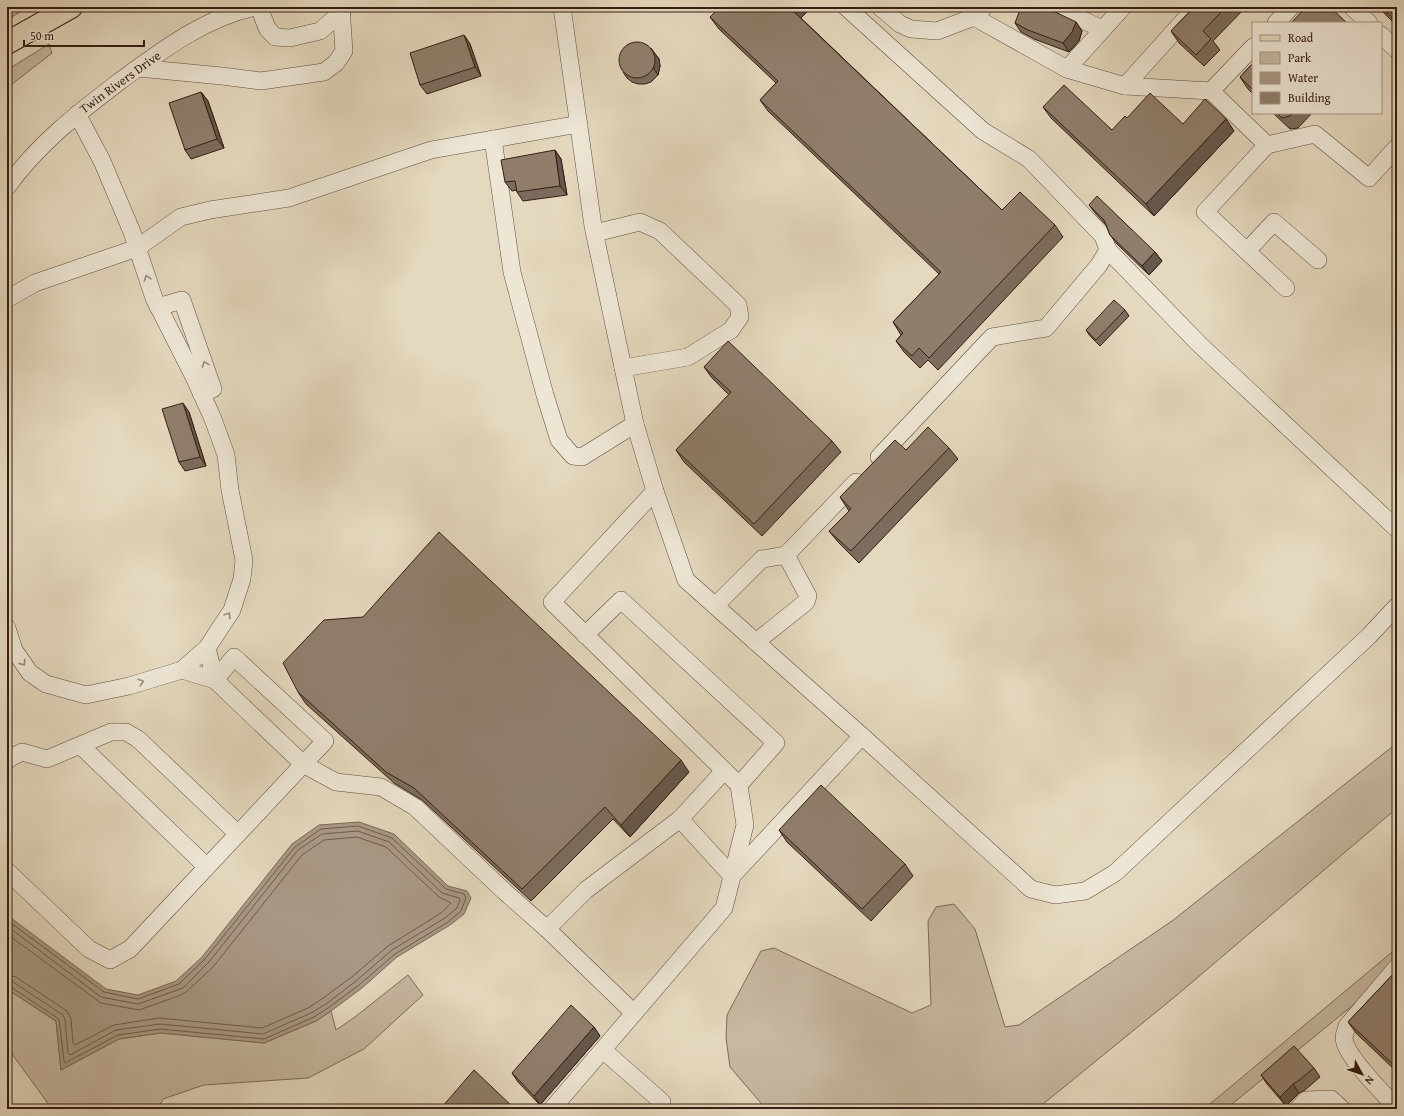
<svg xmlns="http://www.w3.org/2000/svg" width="1404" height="1116" font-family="'Gentium Book Plus',serif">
	<rect width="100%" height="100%" fill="#e4d8be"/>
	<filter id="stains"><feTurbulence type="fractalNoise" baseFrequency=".005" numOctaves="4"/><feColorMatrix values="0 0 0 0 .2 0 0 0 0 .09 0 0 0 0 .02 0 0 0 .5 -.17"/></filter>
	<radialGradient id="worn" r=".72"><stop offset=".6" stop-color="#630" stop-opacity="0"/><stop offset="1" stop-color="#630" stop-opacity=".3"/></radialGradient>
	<g fill="#c6b8a1" stroke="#7e6a5a">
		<path d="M7,7H28L7,20Z"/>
		<path d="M49,44L52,53L7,88V70Z"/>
		<path d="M1397,743V808L1177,995L1037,1109H766L730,1067L726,1038L727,1015L761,951L774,948L912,1013L931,1005L928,921L936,907L954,904L975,929L1005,1027L1019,1025L1172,921Z"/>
		<path d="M1397,948V969L1226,1109H1204Z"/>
		<path d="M408,975L423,995L364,1049L308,1078L204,1085L163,1099L158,1109H52L7,1047V989L56,1021L61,1070L119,1039L161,1033L264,1043L316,1021L331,1011L336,1030L355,1017Z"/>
	</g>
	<path fill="#a89884" stroke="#7a6757" d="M359,822L394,834L448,886L467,891L471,898L464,914L450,925L397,957L362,988L331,1011L316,1021L264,1043L161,1033L119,1039L61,1070L56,1021L7,989V915L106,989L138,995L176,981L202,957L292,844L319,825Z"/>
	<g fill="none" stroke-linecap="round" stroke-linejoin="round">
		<g stroke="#6e5a4c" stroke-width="1">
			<path d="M7,920L104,992L138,999L179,984L205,959L295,847L321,829L358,826L392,838L446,889L464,894L466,898L461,911L448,922L395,954L359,985L328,1008L314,1017L264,1039L160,1029L118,1035L65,1063L64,1061L59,1019L11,987L7,986"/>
			<path d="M7,926L101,997L138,1004L183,988L209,962L298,850L322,834L358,831L389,842L442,893L459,898L460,900L457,908L445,918L392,950L356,981L326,1004L311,1013L263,1034L160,1024L116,1030L70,1055L68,1053L65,1020L63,1015L13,982L7,981"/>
			<path d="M7,934L101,1003L139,1010L181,995L186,992L213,967L302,855L324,840L357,837L386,847L439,897L451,903L441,913L388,946L353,976L322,999L308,1008L262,1028L159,1018L114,1025L75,1045L73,1043L71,1019L67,1011L16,977L7,975"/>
		</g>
		<g stroke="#614c3e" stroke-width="18">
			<g id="minor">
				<path d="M259,7L267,28L275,37L290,38L320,31L342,12"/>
				<path d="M562,7L593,226L635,424L655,491L686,580L862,736L1031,889L1055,895L1085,891L1115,873L1369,636L1397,606"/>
				<path d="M846,7L983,131L1029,159L1103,236L1108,250L1099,265L1046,328L992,337L879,457"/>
				<path d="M880,7L900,24L911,29L937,31L974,17L984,7"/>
				<path d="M1056,7L1102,29"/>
				<path d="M1352,7L1369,23"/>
				<path d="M974,17L1067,69L1125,86L1196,7"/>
				<path d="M1276,23L1291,7"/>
				<path d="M1381,35L1397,50"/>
				<path d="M138,68L222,76L261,81L324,72L336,63L344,51L341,7"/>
				<path d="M1067,69L1123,7"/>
				<path d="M1125,86L1211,91L1253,47"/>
				<path d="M1211,91L1267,145L1315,134L1369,178L1397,147"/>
				<path d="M493,139L512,272L545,395L559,440L573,456L582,457L635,424"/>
				<path d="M1267,145L1205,212L1286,288"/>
				<path d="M7,187C39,143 77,114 120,81C161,51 204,18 255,7"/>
				<path d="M595,233L640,222L660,231L738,305L740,317L731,330L688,357L623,368"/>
				<path d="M1108,250L1199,344L1397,529"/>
				<path d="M1247,251L1274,222L1318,260"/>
				<path d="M7,299L35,283L137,248L181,217L210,210L289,198L431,150L579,124"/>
				<path d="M158,307L182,300L213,389L201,393"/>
				<path d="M715,606L762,559L786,555L856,482"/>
				<path d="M7,628L14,650L30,673L46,684L86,695L129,686L182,670L207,648L232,610L242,579L244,560L230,490L226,455L213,419L195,379L154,298L132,232L102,161L77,114"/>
				<path d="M585,635L621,600L776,743L739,785L552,602L655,491"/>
				<path d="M756,642L806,602L808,596L786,555"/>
				<path d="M182,670L215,680L207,648"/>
				<path d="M81,746L207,867"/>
				<path d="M7,761L10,758L22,752L47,759L111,732H126L138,739L238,834"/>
				<path d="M724,771L680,819L732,876L862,736"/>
				<path d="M7,871L89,949L110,960L130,949L325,741L234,657L215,680L303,764L336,782L381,787L415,807L504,891L547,929L586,890L680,819"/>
				<path d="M547,929L634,1013"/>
				<path d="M1397,967L1347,1026C1346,1030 1344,1034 1344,1038C1345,1056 1384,1094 1397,1108"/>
				<path d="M603,1050L662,1102L657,1109"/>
				<path d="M552,1109L724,908L745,825L739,785"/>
				<path d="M1298,1109L1306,1100L1331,1099L1342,1109"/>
			</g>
		</g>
		<g stroke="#351d14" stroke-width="24">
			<path id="major" d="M7,43L71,7"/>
		</g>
		<use href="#minor" stroke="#ede6d5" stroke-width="17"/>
		<use href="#major" stroke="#e4d8be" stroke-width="22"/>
	</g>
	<g fill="#7c6c5d" stroke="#351d14">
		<path d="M1194,7H1246L1213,41L1220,50L1204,66L1179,43L1171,31Z"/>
		<path d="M1378,7H1397V26Z"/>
		<path d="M810,9L801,18L1002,210L1055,225L1063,237L938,370L928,360L920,368L904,352L896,341L901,335L893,322L939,274L768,111L760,100L776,83L719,29L710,17Z"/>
		<path d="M1076,22L1082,31L1079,41L1069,52L1034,39L1021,32L1015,23Z"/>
		<path d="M464,35L470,44L481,76L427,94L420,85Z"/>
		<path d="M655,54L659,59L660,66L658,75L651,82L645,84H638L632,82L627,78L623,72Z"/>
		<path d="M1253,63V94L1248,89L1240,77Z"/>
		<path d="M201,92L208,101L224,148L191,159L185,150Z"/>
		<path d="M1043,107L1112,130L1127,118L1183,124L1226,119L1234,131L1154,216L1051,118Z"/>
		<path d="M1273,113H1312L1298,128L1290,129Z"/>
		<path d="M555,150L561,159L567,195L523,201L517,192V190L512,191L505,182Z"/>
		<path d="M1089,205L1155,252L1162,261L1149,275L1117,244L1110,235L1106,225L1096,214Z"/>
		<path d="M1125,310L1129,316L1100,346L1090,336L1086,330Z"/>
		<path d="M704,367L832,441L841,452L762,536L684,462L676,450L729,395L712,378Z"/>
		<path d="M189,412L206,466L185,471L179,462Z"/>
		<path d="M949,448L958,459L859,563L838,542L829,531L849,511L840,497L906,450Z"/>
		<path d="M298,692L689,772L630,837L613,819L531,901L422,800L394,783L306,704Z"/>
		<path d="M779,830L905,864L913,876L871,921L787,842Z"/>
		<path d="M1397,970V1072L1356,1033L1348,1022Z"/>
		<path d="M594,1027L600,1036L540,1105L518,1082L512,1073Z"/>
		<path d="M1314,1068L1320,1077L1305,1090L1299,1093L1286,1106L1267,1084L1261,1075Z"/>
	</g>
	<g fill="#65584c" stroke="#351d14">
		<path d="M792,7H808L810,9L799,20L791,9Z"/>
		<path d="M1076,22L1082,31L1079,41L1069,52L1063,43Z"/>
		<path d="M464,35L470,44L481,76L475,67Z"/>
		<path d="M651,48L659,59L660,66L658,75L654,69Z"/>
		<path d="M201,92L208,101L224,148L217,139Z"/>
		<path d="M1226,119L1234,131L1154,216L1146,204Z"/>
		<path d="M555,150L561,159L567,195L560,186Z"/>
		<path d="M1155,252L1162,261L1149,275L1142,266Z"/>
		<path d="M183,403L189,412L206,466L200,457Z"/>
		<path d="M681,760L689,772L630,837L621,825Z"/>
		<path d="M594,1027L600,1036L540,1105L534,1096Z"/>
		<path d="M1293,1084L1299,1093L1286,1106L1280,1097Z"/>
	</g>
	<g fill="#907e6c" stroke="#351d14">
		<path d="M720,7H792L791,9L1002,210L1020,192L1055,225L929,358L919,348L912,356L896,341L903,333L893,322L941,272L760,100L778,81L710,17Z"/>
		<path d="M1021,7H1045L1076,22L1072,32L1063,43L1028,30L1015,23Z"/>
		<path d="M1194,7H1226L1203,31L1211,39L1196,55L1171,31Z"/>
		<path d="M1306,7H1330L1347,23H1291Z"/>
		<path d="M1381,7H1397V22Z"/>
		<path d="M464,35L475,67L420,85L410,53Z"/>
		<circle cx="637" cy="60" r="18"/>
		<path d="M1253,63V90L1240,77Z"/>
		<path d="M1064,85L1112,130L1125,116L1127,118L1150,93L1183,124L1205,99L1226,119L1146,204L1043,107Z"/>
		<path d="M201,92L217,139L185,150L169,103Z"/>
		<path d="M1277,113H1292L1290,116L1282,118Z"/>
		<path d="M555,150L560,186L517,192L515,181L505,182L501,160Z"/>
		<path d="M1097,196L1155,252L1142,266L1110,235L1104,220L1089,205Z"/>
		<path d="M1114,300L1125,310L1096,340L1086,330Z"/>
		<path d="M728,341L832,441L754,524L676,450L731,392L704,367Z"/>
		<path d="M183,403L200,457L179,462L162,409Z"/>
		<path d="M928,427L949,448L851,551L829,531L851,509L840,497L895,440L906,450Z"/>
		<path d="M439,532L681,760L621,825L605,807L522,889L414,788L386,772L298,692L283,663L324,620L363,617Z"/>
		<path d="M821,785L905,864L862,909L779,830Z"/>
		<path d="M1397,970V1068L1348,1022Z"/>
		<path d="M571,1005L594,1027L534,1096L512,1073Z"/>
		<path d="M1294,1046L1314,1068L1298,1081L1293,1084L1280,1097L1261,1075Z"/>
		<path d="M474,1070L515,1109H444L442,1107Z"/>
	</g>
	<defs><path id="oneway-chevron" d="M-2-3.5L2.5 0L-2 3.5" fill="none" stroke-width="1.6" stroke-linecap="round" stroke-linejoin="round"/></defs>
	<g stroke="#9a8c7e">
		<use href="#oneway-chevron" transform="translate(147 278) rotate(-108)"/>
		<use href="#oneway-chevron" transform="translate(205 364) rotate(-110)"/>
		<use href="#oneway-chevron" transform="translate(228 615) rotate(-57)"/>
		<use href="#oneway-chevron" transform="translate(23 663) rotate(55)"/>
		<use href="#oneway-chevron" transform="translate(141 682) rotate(-17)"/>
	</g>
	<g text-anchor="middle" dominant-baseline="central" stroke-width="3.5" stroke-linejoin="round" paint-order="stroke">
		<g font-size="13" fill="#351d14" stroke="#ede6d5">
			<text transform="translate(120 82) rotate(-36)">Twin Rivers Drive</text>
		</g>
	</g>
	<rect width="1404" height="1116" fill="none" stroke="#e4d8be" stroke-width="24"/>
	<rect x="8" y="8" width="1388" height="1100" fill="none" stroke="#351d14" stroke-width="2"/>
	<rect x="12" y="12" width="1380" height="1092" fill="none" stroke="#351d14"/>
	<rect x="1252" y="22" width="130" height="92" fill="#ede6d5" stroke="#a39688"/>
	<rect x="1260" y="35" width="20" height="6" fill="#e4d8be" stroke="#a39688"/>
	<text x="1288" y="42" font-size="12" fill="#351d14">Road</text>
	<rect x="1260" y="52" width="20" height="12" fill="#c6b8a1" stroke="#a39688"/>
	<text x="1288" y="62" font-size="12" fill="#351d14">Park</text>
	<rect x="1260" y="72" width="20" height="12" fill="#a89884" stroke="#a39688"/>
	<text x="1288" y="82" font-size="12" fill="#351d14">Water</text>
	<rect x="1260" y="92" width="20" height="12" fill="#907e6c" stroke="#a39688"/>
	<text x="1288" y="102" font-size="12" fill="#351d14">Building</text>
	<g transform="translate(1362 1074) rotate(130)" stroke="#ede6d5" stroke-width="3" paint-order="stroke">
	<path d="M0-3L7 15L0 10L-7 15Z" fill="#351d14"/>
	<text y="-6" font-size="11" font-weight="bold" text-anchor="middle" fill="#351d14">N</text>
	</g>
	<path d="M24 40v6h120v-6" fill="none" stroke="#351d14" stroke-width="2"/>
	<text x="30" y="40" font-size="12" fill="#351d14" stroke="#ede6d5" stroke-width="3" paint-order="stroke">50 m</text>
	<rect width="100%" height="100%" filter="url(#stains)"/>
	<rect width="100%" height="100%" fill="url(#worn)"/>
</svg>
